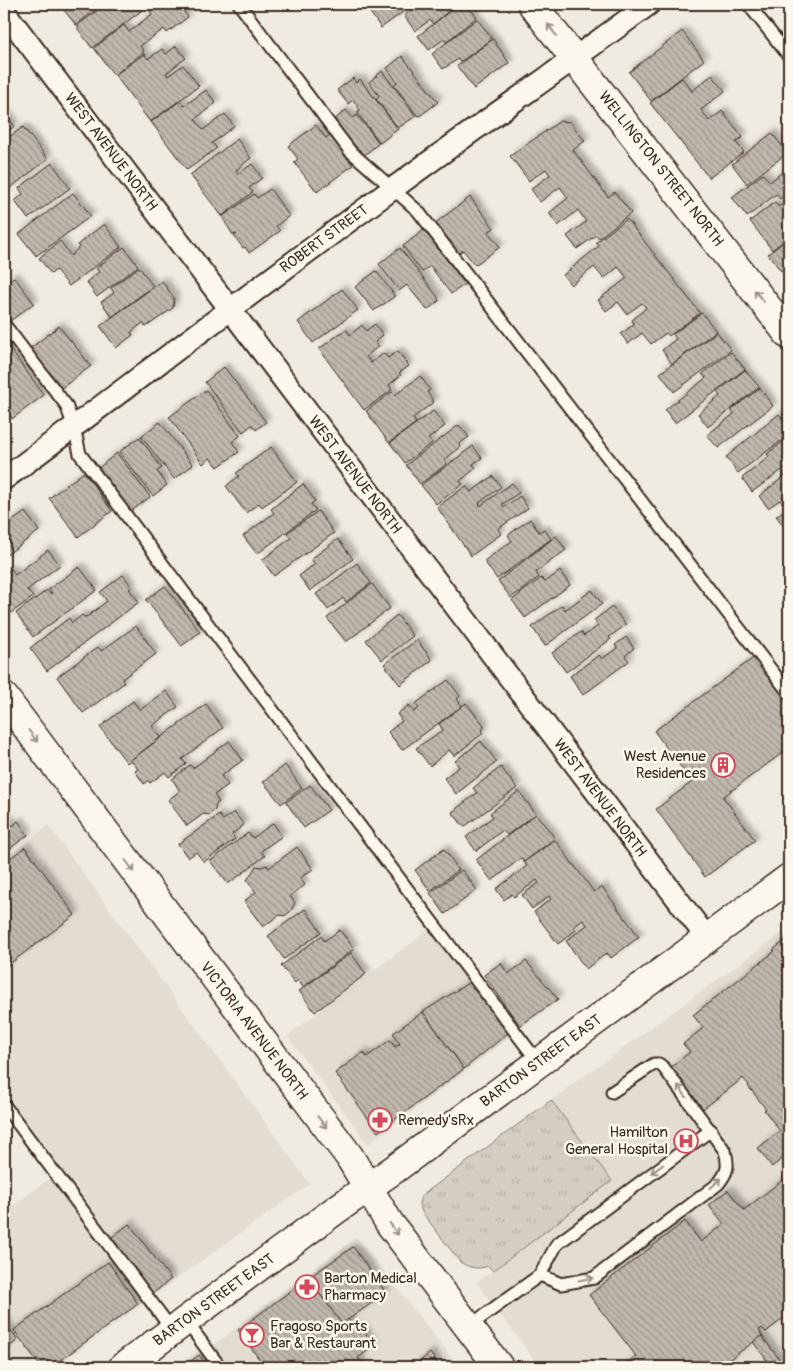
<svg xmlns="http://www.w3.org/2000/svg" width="793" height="1371" font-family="Pangolin,sans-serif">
	<defs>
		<pattern id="grass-tufts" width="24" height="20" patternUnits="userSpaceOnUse" patternTransform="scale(1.25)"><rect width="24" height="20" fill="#d5cec3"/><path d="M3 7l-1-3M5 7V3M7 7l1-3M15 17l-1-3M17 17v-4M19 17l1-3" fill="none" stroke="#b8b1a7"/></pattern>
		<pattern id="building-back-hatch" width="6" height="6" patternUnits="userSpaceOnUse" patternTransform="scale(1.25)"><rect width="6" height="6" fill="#c0b8ad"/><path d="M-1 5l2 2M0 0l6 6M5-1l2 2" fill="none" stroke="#9d968c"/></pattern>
		<filter id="shadow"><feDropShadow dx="4.5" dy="-4.5" stdDeviation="2.5" flood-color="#0004"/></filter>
	</defs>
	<rect width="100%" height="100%" fill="#f0ebe0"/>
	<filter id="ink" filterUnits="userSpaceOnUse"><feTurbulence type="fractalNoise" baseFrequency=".02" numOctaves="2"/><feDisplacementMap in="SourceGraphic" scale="10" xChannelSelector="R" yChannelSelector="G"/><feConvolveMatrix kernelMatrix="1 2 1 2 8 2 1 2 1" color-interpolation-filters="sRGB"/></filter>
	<g filter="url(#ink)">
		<g fill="#e2dcd1">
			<path d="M48,825L310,1184L51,1367H4V1213L55,1174L4,1111V859Z"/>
			<path d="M435,925L515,1032L368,1144L287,1036Z"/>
			<path d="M789,928V1367H540L476,1282L493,1271L612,1181L551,1100Z"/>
			<path d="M357,1237L459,1367H182L223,1338Z"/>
		</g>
		<path fill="url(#grass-tufts)" stroke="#887c70" d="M551,1100L612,1181L493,1271L488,1266C477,1270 469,1268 460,1262L422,1212L419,1204L421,1196Z"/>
		<g fill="url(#building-back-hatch)" stroke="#3b2a1e" filter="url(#shadow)">
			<path d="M59,4H103L76,25Z"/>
			<path d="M106,4H113L114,6L117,4H135L141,11L92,48L78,29V25Z"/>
			<path d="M154,4H178L188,17L167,33L164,29L140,46L144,52L114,75L94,48L124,25L129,32L152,14L148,8Z"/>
			<path d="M364,4H414L381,28Z"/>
			<path d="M420,4H457L433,24L430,20L415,31L404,16Z"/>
			<path d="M459,4H466L477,17L446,42L444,39L429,50L418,36Z"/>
			<path d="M477,19L491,37V40L460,62L458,59L443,69L432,54Z"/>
			<path d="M682,31L704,60L651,101L629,72Z"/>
			<path d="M493,39L509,63L474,89L457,66Z"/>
			<path d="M176,46L186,58L166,73L168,76L183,65L199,86L150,122L115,75L144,54L148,59L162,49L166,54Z"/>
			<path d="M402,56L438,102L420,116L417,115L394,85L397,82L387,68Z"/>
			<path d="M382,71L416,116L398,128L376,99L379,96L369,82Z"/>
			<path d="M712,75L725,91L701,110L709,121L722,111L743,137L736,142L744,152L709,178L650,103L682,78L692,91Z"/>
			<path d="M353,78L356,83L360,79L398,129L380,143L357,112L360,110L353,100L348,104L337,90Z"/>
			<path d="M206,90L216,103L195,119L203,130L225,114L234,126L212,143L217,148L187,170L151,122L180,101L184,106Z"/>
			<path d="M346,110L353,118L357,115L379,143L362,157L334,120Z"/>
			<path d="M4,112L15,126L4,134Z"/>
			<path d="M560,121L570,122L585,141L573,150L608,197L615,192L631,213L599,238L596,235L577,249L567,236L586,222L578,210L558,226L549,213L568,198L560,187L540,202L531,189L550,175L546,169L529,181L510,156Z"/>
			<path d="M316,125L326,138L330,135L353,165L317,192L294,162L298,159L288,146Z"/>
			<path d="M23,127L48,159L4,193V141Z"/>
			<path d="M772,133L787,153L747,184L732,164Z"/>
			<path d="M237,139L251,158L236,170L238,174L252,164L262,178L249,188L253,192L222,216L190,175Z"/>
			<path d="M52,163L70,188L28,219L15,201L23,194L19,188Z"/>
			<path d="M781,173L789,183V192L780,199L776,194L747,217L732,197L763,174L770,182Z"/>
			<path d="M270,189L289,216L276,226L280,231L249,253L245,247L243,248L234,236L237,234L233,235L222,217L254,194L257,198Z"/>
			<path d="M73,193L91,216L36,256L19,234Z"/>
			<path d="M470,197L494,228L488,232L500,247L475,265L463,250L457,255L434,224Z"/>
			<path d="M787,200L789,203V236L772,250L750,221L775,202L779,207Z"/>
			<path d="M627,219L700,313L669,336L666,333L651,344L642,333L628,344L621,334L634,324L632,320L646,308L642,303L627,314L618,302L606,311L598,300L627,278L618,267L604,279L594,267L571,285L563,275L599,246L596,242Z"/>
			<path d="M104,224L121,247L69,286L56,270L51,274L39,258L60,241L71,256L79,247L77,245Z"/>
			<path d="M424,230L465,284L451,294L430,266L422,272L403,246Z"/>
			<path d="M789,238V265L781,271L768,254Z"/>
			<path d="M124,247L138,266L97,297L86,282L99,272L96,268Z"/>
			<path d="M400,248L437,296L439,301L427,310L407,285L399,291L379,264Z"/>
			<path d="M139,267L153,286L112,317L101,302L114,293L111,288Z"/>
			<path d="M376,271L395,296L374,311L355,287Z"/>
			<path d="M14,277L34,303L9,322L4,314V284Z"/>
			<path d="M162,281L174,298L173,308L146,327L143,323L131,332L133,335L116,348L100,326Z"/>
			<path d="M342,289L358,310L313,343L298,322Z"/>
			<path d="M702,313L716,331L672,364L662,350L676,339L673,334Z"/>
			<path d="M375,324L383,335L375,342L379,346L366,356L371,363L384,353L388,358L398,351L409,366L399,373L401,375L389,385L392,390L364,410L319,349L346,329L350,335L362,325L366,331Z"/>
			<path d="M59,326L91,366L59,390L28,350Z"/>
			<path d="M717,332L731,350L674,392L660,373Z"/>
			<path d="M4,341L44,395L12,419L4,408Z"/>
			<path d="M731,352L745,369L675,423L665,410L706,378L702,374Z"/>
			<path d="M224,367L266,422L256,430L252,425L243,432L205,382Z"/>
			<path d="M745,370L759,387L708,427L698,414L720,396L717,392Z"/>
			<path d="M420,376L430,390L427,392L434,402L413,418L416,423L389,443L366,411L392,392L395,395Z"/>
			<path d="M760,388L773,406L718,448L707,435L734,414L731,410Z"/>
			<path d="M206,390L240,436L232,442L239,452L218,467L210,458L203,464L169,417Z"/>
			<path d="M433,411L445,426L428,439L432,443L405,463L390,443Z"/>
			<path d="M779,414L789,429V435L738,473L726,457Z"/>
			<path d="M160,422L193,465L174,479L141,436Z"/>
			<path d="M459,425L469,437L459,444L461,447L444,460L447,464L420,484L406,465Z"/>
			<path d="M139,437L162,468L157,471L167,485L153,496L119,452Z"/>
			<path d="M789,437V465L752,492L742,478L769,457L767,454Z"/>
			<path d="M473,446L482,458L473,464L476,468L460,481L463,484L436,504L421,485Z"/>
			<path d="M271,447L297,482L262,507L259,503L246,513L226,486L239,476L236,473Z"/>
			<path d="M117,453L150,497L130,512L97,469Z"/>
			<path d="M789,468V498L782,503L780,500L768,508L759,496L785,476L783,473Z"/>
			<path d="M84,472L112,511L78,537L49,498Z"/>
			<path d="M493,476L501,487L479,503L480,506L512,483L519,493L502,504L504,507L520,496L528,508L498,529L501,534L471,556L437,507L466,486L471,492Z"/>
			<path d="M303,484L315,501L311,504L316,510L257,554L243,536L274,513L271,509Z"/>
			<path d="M789,507V527L786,529L776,516Z"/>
			<path d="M318,511L334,533L274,576L262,560L291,538L287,533Z"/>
			<path d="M25,512L39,531L4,557V527Z"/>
			<path d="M530,519L539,532L544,529L551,539L497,579L484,561L512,541L508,535Z"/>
			<path d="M556,536L566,550L536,572L539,577L511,598L498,581Z"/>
			<path d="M338,539L353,559L310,591L299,576L315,564L311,559Z"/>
			<path d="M48,550L60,565L27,590L33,597L4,618V574L11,568L15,575Z"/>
			<path d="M357,563L371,583L346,602L343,598L328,610L316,594Z"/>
			<path d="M79,567L97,590L33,637L16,613L47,590L50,594L52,593L49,589Z"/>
			<path d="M560,571L570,585L525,618L512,600L541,578L545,582Z"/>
			<path d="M123,575L132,587L129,589L139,602L47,671L30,648L69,618L72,623L82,615L84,617L88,616L107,601L100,592Z"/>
			<path d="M372,584L390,608L346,642L327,618Z"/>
			<path d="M165,586L200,632L182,646L146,600Z"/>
			<path d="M592,590L602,604L545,646L532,627L562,605L565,610Z"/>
			<path d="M612,607L626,625L609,637L611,639L566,672L552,653L581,632L584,636L598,626L594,620Z"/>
			<path d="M397,615L413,636L382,660L366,640Z"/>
			<path d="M136,626L156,654L122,679L124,683L83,713L57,677L98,647L101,651Z"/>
			<path d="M626,637L634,648L625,656L629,661L583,695L570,676L599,655L602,659L617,648L615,645Z"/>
			<path d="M417,640L432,660L400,685L384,664Z"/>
			<path d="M756,656L789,701V748L723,797L755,840L705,877L656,809L692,782L654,731Z"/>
			<path d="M448,680L460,696L457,699L462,706L402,750L388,732L402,721L397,714L409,705L414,712L419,708L415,704Z"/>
			<path d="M166,691L178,707L152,726L161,737L127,763L100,727L133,701L140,710Z"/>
			<path d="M466,703L484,725L482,734L454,756L449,750L430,766L416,748L443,730L439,724Z"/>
			<path d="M206,704L223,728L182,759L186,764L169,777L165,772L150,783L148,781L144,784L135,771L138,769L131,760Z"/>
			<path d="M229,741L243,760L221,776L228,785L214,795L219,802L216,804L215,810L209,815L203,814L187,826L168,800L180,791L172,779L190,765L193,768Z"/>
			<path d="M481,741L497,762L456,794L444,778L459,767L455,761Z"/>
			<path d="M285,765L302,788L281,804L263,782Z"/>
			<path d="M501,767L517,788L464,827L452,812L477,793L473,788Z"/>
			<path d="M310,785L329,810L304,828L286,802Z"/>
			<path d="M519,791L536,814L507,835L503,830L476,851L466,837L493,817L490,813Z"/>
			<path d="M234,812L244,825L232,834L235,839L204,862L196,852L188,858L178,844L219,815L223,820Z"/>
			<path d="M536,814L555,838L524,862L521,858L492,881L476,860Z"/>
			<path d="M7,819L13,826L18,821L28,835L4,853V821Z"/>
			<path d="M273,823L282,836L261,851L265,856L228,884L210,861L248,833L253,838Z"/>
			<path d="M555,840L594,892L602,887L639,937L611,958L607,953L586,969L566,941L587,925L583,920L573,927L576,930L558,944L534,912L551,899L549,896L532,909L522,895L539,883L537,880L514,897L512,894L504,900L496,889L527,866L524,862Z"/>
			<path d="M25,847L75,915L4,968V863Z"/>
			<path d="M297,847L313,869L300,878L305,885L290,896L295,903L291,911L285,916L279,915L263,927L244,901L256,892L247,880L256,866L262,867L267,865L269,868Z"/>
			<path d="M444,849L459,870L430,891L415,870Z"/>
			<path d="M462,870L477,890L445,914L430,893Z"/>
			<path d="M305,909L321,932L284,959L268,936Z"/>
			<path d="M340,930L354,949L303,987L298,980L295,983L281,966L321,936L324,941Z"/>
			<path d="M789,937V1153L772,1167L758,1148L780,1131L764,1110L766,1109L748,1086L749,1085L743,1078L703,1109L671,1067L690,1052L683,1044L703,1028L693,1015L775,951L773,950Z"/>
			<path d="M351,953L366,974L315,1012L299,991Z"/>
			<path d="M526,961L558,999L520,1026L484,975L501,963L508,974Z"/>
			<path d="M471,981L508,1033L464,1069L423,1012Z"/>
			<path d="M423,1012L464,1069L378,1132L335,1073L364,1052L367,1057L390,1040L395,1047L400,1044L393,1033Z"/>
			<path d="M789,1175V1314L766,1332L762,1328L759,1330L762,1336L719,1367H622L636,1356L589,1295L685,1221L701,1242L724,1224L709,1205L728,1190L744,1210Z"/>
			<path d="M129,1224L171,1279L151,1295L108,1240Z"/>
			<path d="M353,1247L386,1293L342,1324L308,1278Z"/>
			<path d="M108,1262L138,1304L51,1367H41L14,1330Z"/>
			<path d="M308,1278L342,1324L348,1319L357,1331L361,1328L374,1346L358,1358L365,1367H265L238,1330Z"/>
			<path d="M4,1321L18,1340L4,1351Z"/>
			<path d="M762,1336L785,1367H772L753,1342Z"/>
			<path d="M430,1353L440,1367H413Z"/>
			<path d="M199,1355L208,1367H183Z"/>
		</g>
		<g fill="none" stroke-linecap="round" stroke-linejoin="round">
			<g stroke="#3b2a1e" stroke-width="15">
				<g id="lane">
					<path d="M239,4L350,151L418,211L789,693"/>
					<path d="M748,4L789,56"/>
					<path d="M4,324L66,405L74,427L80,454L454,951L538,1062"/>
					<path d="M4,1105L173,1331"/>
					<path d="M540,1275L561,1284L594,1278L718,1184C728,1172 729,1166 725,1151L664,1068L659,1064H654L612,1092"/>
					<path d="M186,1321L220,1367"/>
					<path d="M468,1327L540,1275L557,1244L711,1130"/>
				</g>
			</g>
			<g stroke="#3b2a1e" stroke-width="25">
				<g id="street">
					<path d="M4,11L707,938"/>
					<path d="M4,479C133,383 261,285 391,190C476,127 564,67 649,4"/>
				</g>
			</g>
			<g stroke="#3b2a1e" stroke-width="31">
				<g id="secondary">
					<path d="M532,4L789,335"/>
					<path d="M4,697L349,1156L390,1224L499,1367"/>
					<path d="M123,1367L337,1209L396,1168L789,878"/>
				</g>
			</g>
			<use href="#lane" stroke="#fbf7ec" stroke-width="11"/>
			<use href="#street" stroke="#fbf7ec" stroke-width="21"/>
			<use href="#secondary" stroke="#fbf7ec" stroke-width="28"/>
		</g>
		<defs><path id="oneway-shaft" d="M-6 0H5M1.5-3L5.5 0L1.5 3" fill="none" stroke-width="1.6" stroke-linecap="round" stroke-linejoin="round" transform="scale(1.25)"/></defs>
		<g stroke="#9b9085">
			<use href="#oneway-shaft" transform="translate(552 30) rotate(-128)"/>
			<use href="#oneway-shaft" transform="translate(759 296) rotate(-128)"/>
			<use href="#oneway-shaft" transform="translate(33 736) rotate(53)"/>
			<use href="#oneway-shaft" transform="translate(130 866) rotate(53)"/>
			<use href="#oneway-shaft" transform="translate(682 1091) rotate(-126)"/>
			<use href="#oneway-shaft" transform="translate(322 1122) rotate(53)"/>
			<use href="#oneway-shaft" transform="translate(657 1169) rotate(144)"/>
			<use href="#oneway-shaft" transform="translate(716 1183) rotate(-42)"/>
			<use href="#oneway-shaft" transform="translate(394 1229) rotate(54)"/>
			<use href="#oneway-shaft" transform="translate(586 1279) rotate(-12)"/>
		</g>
	</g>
	<defs>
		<g id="building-ring" transform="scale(1.25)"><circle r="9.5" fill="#fbf7ec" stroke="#d1495b" stroke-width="1.5"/><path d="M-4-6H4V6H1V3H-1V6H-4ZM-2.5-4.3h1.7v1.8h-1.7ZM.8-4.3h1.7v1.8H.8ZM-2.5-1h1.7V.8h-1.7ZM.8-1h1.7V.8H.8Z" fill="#d1495b"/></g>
		<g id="pharmacy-ring" transform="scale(1.25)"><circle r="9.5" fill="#fbf7ec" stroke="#d1495b" stroke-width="1.5"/><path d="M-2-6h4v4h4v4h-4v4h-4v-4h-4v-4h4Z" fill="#d1495b"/></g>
		<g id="hospital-ring" transform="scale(1.25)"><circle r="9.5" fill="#fbf7ec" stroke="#d1495b" stroke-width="1.5"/><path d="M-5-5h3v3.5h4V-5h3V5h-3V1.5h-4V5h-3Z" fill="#d1495b"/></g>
		<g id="bar-ring" transform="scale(1.25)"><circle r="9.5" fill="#fbf7ec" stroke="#d1495b" stroke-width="1.5"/><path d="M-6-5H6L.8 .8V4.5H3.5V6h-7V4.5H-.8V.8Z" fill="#d1495b"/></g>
	</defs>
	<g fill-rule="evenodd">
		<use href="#building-ring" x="723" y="765"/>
		<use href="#pharmacy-ring" x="380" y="1120"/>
		<use href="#hospital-ring" x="686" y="1141"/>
		<use href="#pharmacy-ring" x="307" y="1287"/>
		<use href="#bar-ring" x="252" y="1335"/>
	</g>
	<g text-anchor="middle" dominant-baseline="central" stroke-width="5" stroke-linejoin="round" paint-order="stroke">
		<g font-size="15" fill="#3b2a1e" stroke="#fbf7ec">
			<text transform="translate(111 152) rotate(53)">WEST AVENUE NORTH</text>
			<text transform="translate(661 169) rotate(52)">WELLINGTON STREET NORTH</text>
			<text transform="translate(324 239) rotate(-36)">ROBERT STREET</text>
			<text transform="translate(355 475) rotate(53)">WEST AVENUE NORTH</text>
			<text transform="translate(600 798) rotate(53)">WEST AVENUE NORTH</text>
			<text transform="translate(254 1031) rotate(53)">VICTORIA AVENUE NORTH</text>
			<text transform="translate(541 1061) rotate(-36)">BARTON STREET EAST</text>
			<text transform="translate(214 1300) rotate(-36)">BARTON STREET EAST</text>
		</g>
		<g font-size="15" fill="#3b2a1e" stroke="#fbf7ec" text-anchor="start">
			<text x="706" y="756" text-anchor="end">West Avenue<tspan x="706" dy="17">Residences</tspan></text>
			<text x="398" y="1120">Remedy'sRx</text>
			<text x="668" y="1132" text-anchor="end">Hamilton<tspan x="668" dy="17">General Hospital</tspan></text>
			<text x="324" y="1278">Barton Medical<tspan x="324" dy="17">Pharmacy</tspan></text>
			<text x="270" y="1326">Fragoso Sports<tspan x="270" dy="17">Bar &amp; Restaurant</tspan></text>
		</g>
	</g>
	<rect width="793" height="1371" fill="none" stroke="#fbf7ec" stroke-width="20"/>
	<rect x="10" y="10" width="773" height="1351" fill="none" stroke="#3b2a1e" stroke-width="2" filter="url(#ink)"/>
</svg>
